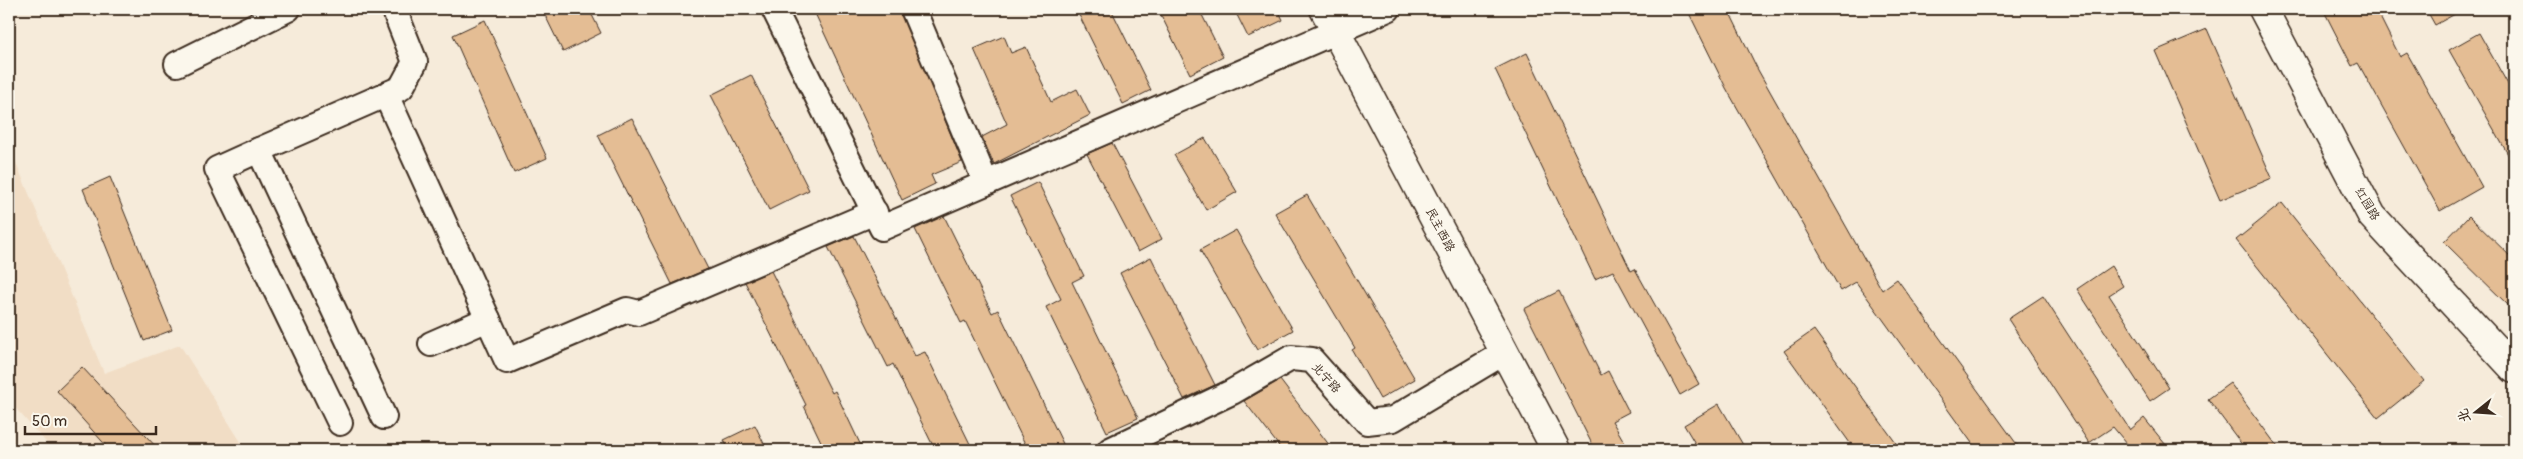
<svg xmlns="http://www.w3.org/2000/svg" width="2523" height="459" font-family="Pangolin,'LXGW WenKai TC',sans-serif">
	<rect width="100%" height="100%" fill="#f6ebda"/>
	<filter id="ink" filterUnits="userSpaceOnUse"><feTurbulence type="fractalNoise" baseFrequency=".02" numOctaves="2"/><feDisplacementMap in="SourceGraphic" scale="10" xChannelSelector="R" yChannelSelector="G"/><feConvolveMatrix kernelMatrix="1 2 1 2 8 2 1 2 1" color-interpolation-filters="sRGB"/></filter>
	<g filter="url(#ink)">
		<path fill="#f1ddc5" d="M9,146L104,373L180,345L246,450H53L9,401Z"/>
		<g fill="#e4bd94" stroke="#3b2a1e">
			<path d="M542,9H589L601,33L563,52Z"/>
			<path d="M813,9H900L962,162L931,175L935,184L902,200Z"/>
			<path d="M1076,9H1111L1151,90L1123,104Z"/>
			<path d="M1158,9H1199L1223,57L1190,74Z"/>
			<path d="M1234,9H1278L1283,20L1248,37Z"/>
			<path d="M1687,9H1728L1758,70L1882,290L1897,279L2021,450H1977L1856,282L1841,291L1726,88Z"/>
			<path d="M2323,9H2376L2400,57L2407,53L2482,187L2440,211L2358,63L2352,66Z"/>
			<path d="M2426,9H2464L2435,25Z"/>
			<path d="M485,20L547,158L514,173L453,35Z"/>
			<path d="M2207,29L2272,178L2220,200L2155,51Z"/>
			<path d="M2479,33L2514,95V165L2449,50Z"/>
			<path d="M1004,36L1011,53L1026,47L1051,102L1077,89L1090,115L994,164L982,137L1007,124L974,49Z"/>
			<path d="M1527,53L1631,271L1635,269L1699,384L1680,395L1613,271L1595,279L1495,69Z"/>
			<path d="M751,75L809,190L769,210L711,95Z"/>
			<path d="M632,118L708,269L672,284L598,135Z"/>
			<path d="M1205,138L1237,192L1206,210L1174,155Z"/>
			<path d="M1112,143L1162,239L1138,252L1087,154Z"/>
			<path d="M110,177L172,330L144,341L83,189Z"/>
			<path d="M1038,182L1084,276L1072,282L1138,418L1107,432L1046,307L1061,299L1010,196Z"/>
			<path d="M1307,195L1415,379L1380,399L1352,350L1355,348L1275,213Z"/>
			<path d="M2282,203L2424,381L2378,418L2236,240Z"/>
			<path d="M944,216L992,313L998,310L1066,450H1028L965,321L961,323L915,229Z"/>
			<path d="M2469,216L2514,260V311L2444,242Z"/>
			<path d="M1236,230L1293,330L1257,350L1200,250Z"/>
			<path d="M854,236L915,356L925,352L973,450H935L893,364L888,367L828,247Z"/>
			<path d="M1151,257L1215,385L1184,399L1120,273Z"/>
			<path d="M2111,266L2123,286L2109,295L2169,388L2150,401L2077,289Z"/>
			<path d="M771,271L832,393L835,391L863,450H825L804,406L806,405L745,282Z"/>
			<path d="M1559,291L1601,375L1608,371L1629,412L1612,421L1629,450H1595L1524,309Z"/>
			<path d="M2043,296L2130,430L2144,418L2170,450H2132L2113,427L2089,443L2008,319Z"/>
			<path d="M1814,330L1901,450H1855L1784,351Z"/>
			<path d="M82,367L159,450H110L57,391Z"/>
			<path d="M1280,380L1333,450H1282L1244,401Z"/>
			<path d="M2230,383L2280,450H2246L2208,399Z"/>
			<path d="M1719,404L1746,450H1699L1684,425Z"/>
			<path d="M755,425L767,450H729L724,440Z"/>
		</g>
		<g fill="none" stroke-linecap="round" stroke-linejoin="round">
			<g stroke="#3b2a1e" stroke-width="28">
				<g id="minor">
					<path d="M774,9L882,228L1388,9"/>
					<path d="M913,9L986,183"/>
					<path d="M177,64L288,9"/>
					<path d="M386,95L507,361L627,310L639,313L875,212"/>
					<path d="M259,150L217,169L340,423"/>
					<path d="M431,344L488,319"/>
					<path d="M384,417L259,150L401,88L415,62L394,9"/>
					<path d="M1110,450L1232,392L1291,358L1312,360L1367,422L1393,419L1505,352"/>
				</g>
			</g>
			<g stroke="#3b2a1e" stroke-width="31">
				<g id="major">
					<path d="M1324,9L1556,450"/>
					<path d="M2263,9L2372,216L2514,369"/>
				</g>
			</g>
			<use href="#minor" stroke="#fbf7ec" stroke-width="24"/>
			<use href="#major" stroke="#fbf7ec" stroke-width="28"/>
		</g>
	</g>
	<g text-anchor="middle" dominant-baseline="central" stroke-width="4" stroke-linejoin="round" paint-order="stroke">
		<g font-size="12" fill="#3b2a1e" stroke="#fbf7ec">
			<text transform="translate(2367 204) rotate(59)">红园路</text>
			<text transform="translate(1440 230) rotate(62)">民主西路</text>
			<text transform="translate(1326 378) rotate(47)">北宁路</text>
		</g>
	</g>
	<rect width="2523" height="459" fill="none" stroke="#fbf7ec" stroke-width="30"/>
	<rect x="15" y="15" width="2493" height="429" fill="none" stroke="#3b2a1e" stroke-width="2" filter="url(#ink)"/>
	<g transform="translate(2476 412) rotate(253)" stroke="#fbf7ec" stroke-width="4" paint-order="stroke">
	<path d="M0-4L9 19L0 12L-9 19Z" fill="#3b2a1e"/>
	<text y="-8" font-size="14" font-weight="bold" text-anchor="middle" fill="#3b2a1e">北</text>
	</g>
	<path d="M25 426v8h131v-8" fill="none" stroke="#3b2a1e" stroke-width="2.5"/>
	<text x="32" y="426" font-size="15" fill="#3b2a1e" stroke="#fbf7ec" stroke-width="4" paint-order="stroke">50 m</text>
</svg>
